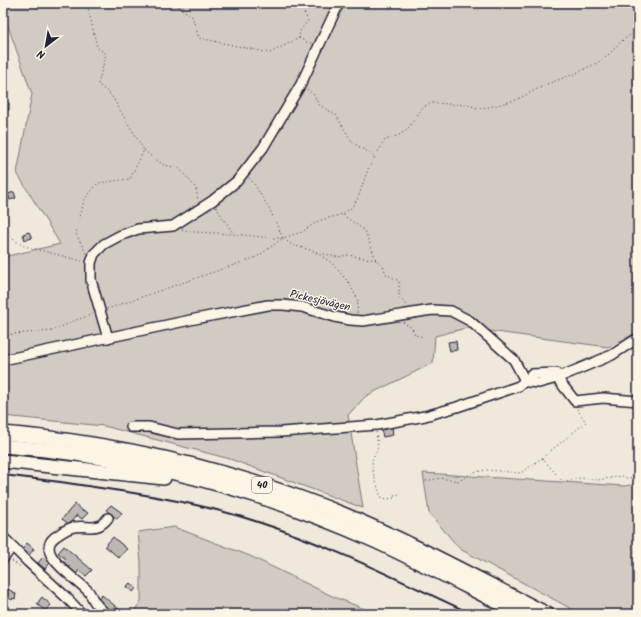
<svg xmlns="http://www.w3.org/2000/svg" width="641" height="617" font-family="Kalam,sans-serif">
	<rect width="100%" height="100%" fill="#efe8db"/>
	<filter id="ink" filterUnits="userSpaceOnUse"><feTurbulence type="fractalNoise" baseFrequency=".025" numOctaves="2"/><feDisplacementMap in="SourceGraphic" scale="8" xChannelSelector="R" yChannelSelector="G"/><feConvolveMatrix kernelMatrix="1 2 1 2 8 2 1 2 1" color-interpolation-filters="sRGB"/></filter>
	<g filter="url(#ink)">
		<g fill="#d1cbc3" stroke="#7a767f">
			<path d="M3,3H638V332L608,347L466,328L435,336L433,363L366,396L348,415L363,508L230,459L104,426L3,416V257L60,244L17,173L32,94L3,12Z"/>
			<path d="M423,473L624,486L638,484V614H581L460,549L429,513Z"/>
			<path d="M174,527L250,556L332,596L377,614H132L141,601V562L138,532Z"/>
		</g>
		<g fill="#bcb7b3" stroke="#22223b">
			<path d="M3,103H9V110L3,111Z"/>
			<path d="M14,192L16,198L10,200L8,194Z"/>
			<path d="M29,232L32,238L25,240L23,234Z"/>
			<path d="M456,341L457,350L450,351L448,342Z"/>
			<path d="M392,427L393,435L383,437L381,429Z"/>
			<path d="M75,504L83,511L84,510L88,513L82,519L77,515L69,524L62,519Z"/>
			<path d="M111,505L122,513L117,519L106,510Z"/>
			<path d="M113,537L127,549L119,558L105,546Z"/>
			<path d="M27,543L34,549L29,555L22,550Z"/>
			<path d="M64,546L92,570L86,576L79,570L76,575L62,563L66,559L58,553Z"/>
			<path d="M43,557L50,563L45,569L38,563Z"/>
			<path d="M130,583L136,588L133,592L126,587Z"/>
			<path d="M8,589L16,594L15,599L13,598L12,600L4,595Z"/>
			<path d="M102,595L121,611L118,614H111L96,601Z"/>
			<path d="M42,597L51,605L45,611L37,604Z"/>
		</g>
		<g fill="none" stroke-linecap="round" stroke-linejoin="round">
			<g stroke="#22223b" stroke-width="12">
				<g id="minor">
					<path d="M108,338L91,280V263L94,254L104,244L119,236L138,229L173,226L212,201L237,181L263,148L301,84L339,3"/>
					<path d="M3,360L195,319L268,305H283L302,307L335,317L350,320L363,321L432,310L451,311L470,321L514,360L523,377L528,382L539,383L557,378L612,355L638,338"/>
					<path d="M531,374L557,373V378L575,401L603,398L638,401"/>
					<path d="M131,427H149L178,434L281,432L377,425L425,416L457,407L519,386L526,380"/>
					<path d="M3,537L28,562L67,598L82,614"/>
					<path d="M3,559L9,551"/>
					<path d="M106,614C102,610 97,606 94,601C92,598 91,595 89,592C79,580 33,554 55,537C61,533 67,528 74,527C89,524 96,533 108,518"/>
				</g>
			</g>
			<g stroke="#22223b" stroke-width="16">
				<g id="highway">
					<path d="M3,433C120,443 234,470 343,514C413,543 480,580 547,614"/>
					<path d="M3,446C132,456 259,489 377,542C426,565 473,590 521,614"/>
					<path d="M3,461L164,478"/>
				</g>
			</g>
			<g stroke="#22223b" stroke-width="1" stroke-dasharray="1 3" stroke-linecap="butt">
				<path d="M177,3L180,8L192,16L199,38L270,53L299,38L300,31L308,21L300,3"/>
				<path d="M299,38L306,42L311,43"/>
				<path d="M307,89L314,95L318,104L336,115L352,142L374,156"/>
				<path d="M144,150L152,157L164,165L179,168L196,188L198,201"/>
				<path d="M249,178L252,181L269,208L283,238"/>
				<path d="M216,207L233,233"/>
				<path d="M343,215L365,231L376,260L383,265L386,274L399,281V297L406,305"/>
				<path d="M182,229L194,232L233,234L273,238H283L302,232L318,221L343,214L351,208L358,198L368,169L385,140L399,135L407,130L423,107L432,103L468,105L478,108L489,107L516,100L547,84L574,74L597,63L606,57L623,40L633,33L638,27"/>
				<path d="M3,233L24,246L82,261"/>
				<path d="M316,252L337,257L348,255L376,260"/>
				<path d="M86,253L76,234L84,200L98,183L130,179L144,150L111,95L98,84L106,54L97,47L87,3"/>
				<path d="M107,309L257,257L283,238L292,245L314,251L332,263L349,283L358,300L357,313"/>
				<path d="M403,322L412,328L415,335L423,337"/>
				<path d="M3,335L52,331L74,321L93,314"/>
				<path d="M376,432L378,447L372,460L373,473L381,497L387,499L394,498V495L399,494"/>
				<path d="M542,458L563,482L580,478L598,480L622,476L626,478L638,477"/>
				<path d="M426,481L440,478L459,481L473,472L487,470L521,473L542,458L586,422L577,409"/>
				<path d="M12,561L21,567"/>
			</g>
			<use href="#minor" stroke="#fcf5e5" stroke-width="9"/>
			<use href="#highway" stroke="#fcf5e5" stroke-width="13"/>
			<path stroke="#22223b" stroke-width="2" d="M3,475C40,479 77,484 114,490C161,497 209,506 255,521C330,545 400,581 472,614"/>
		</g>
	</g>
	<g text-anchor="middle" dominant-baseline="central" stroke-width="3" stroke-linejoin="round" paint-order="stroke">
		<rect fill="#fcf5e5" stroke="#63616e" stroke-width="1" x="252" y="477" width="20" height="16" rx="3"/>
		<g font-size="10" font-weight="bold" fill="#22223b">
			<text x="262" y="485">40</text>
		</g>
		<g font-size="11" fill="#22223b" stroke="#fcf5e5">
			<text transform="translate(320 301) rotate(13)">Pickesjövägen</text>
		</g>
	</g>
	<rect width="641" height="617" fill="none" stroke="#fcf5e5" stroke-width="16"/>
	<rect x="8" y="8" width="625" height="601" fill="none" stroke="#22223b" stroke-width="1.5" filter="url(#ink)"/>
	<g transform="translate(46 46) rotate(211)" stroke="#fcf5e5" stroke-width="3" paint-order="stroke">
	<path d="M0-3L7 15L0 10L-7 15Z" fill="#22223b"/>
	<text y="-6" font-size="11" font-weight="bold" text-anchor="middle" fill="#22223b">N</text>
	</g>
</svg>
